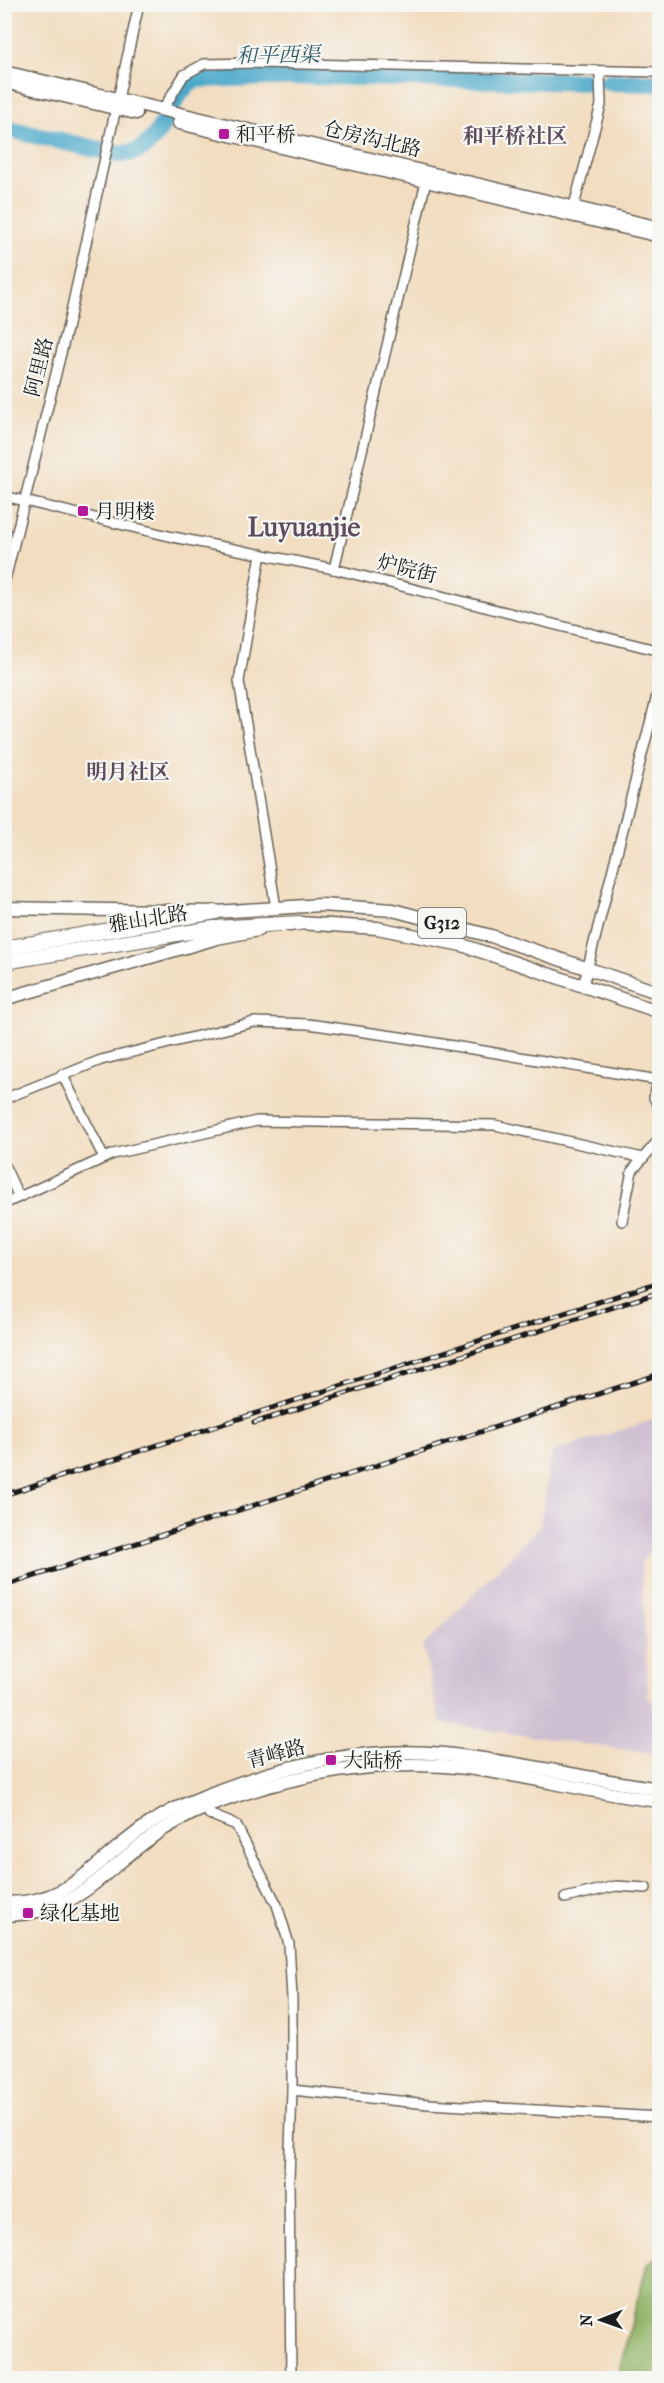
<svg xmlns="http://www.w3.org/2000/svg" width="664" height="2383" font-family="'IM FELL French Canon','Noto Serif SC',serif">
	<rect width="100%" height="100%" fill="#f6f6f2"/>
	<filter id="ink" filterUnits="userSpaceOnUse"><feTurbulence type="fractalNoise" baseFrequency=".0167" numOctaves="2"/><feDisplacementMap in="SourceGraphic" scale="12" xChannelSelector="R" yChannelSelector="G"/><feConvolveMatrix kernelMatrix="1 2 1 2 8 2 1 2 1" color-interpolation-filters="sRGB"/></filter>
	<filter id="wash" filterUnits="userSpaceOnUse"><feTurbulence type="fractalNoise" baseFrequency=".008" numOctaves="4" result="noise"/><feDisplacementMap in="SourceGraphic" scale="24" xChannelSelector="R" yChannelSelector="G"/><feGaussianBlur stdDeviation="1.35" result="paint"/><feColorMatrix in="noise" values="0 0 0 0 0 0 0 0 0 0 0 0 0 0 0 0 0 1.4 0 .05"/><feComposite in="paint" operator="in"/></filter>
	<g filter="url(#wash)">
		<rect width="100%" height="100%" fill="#f2ddc0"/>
		<path fill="#cebed1" d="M659,1418V1541L641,1562L648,1695L659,1715V1755L440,1723L423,1646L540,1526L552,1452Z"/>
		<path fill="#92b468" stroke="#576842" stroke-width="1.5" d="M659,2256V2378H617L647,2264Z"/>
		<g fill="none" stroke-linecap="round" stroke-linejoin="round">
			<g stroke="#4ba9ca" stroke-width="18">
				<path d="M609,82L660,83"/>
				<path d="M4,128L118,154C124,153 132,153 137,151C168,137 167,93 197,79L315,76L592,82"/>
			</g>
		</g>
	</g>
	<g filter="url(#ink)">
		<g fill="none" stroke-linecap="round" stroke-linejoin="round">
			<g stroke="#676055" stroke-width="12">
				<g id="minor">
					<path d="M162,111L184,75L204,64L258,63L660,72"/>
					<path d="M572,213L601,105L600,72"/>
					<path d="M4,496L173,537L334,569L660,651"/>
					<path d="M261,554L239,681L276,908"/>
					<path d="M334,569L427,177"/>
					<path d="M4,584L68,325L139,4"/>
					<path d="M583,986L660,684"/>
					<path d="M660,1073L654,1098L660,1107"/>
					<path d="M62,1074L104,1158"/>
					<path d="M4,1099L101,1060L254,1022L308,1024L400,1037L658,1080"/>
					<path d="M4,1165L19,1197"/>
					<path d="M4,1204L113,1154L257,1121L495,1125L643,1158"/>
					<path d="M622,1221L632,1171L657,1142L660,1134"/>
					<path d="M205,1802L209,1814L236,1825L277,1905L289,1944L292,1998V2090L428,2104L660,2117"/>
					<path d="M565,1898L616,1886L646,1888"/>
					<path d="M291,2378L289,2179L292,2090"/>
				</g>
			</g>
			<g stroke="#676055" stroke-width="15">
				<g id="major">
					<path d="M4,72L660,228"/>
					<path d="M4,82L136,113"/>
					<path d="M179,123L660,236"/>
					<path d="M4,908L216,912L321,905L393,910L491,936L660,993"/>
					<path d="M290,925L299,923L377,928L462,945L660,1012"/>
					<path d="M4,999L217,938L258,930"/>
					<path d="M4,1903C63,1904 84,1874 126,1841C145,1825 165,1813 188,1803C267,1769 357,1746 444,1754C516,1761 588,1779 660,1789"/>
					<path d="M4,1915C81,1913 97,1875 153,1836C170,1824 190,1814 209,1806C290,1774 380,1758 467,1768C532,1776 595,1794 660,1801"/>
				</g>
			</g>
			<g stroke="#676055" stroke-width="16">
				<g id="highway">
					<path d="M4,948L216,912"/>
					<path d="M4,962L214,928L299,923"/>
				</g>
			</g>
			<use href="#minor" stroke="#fff" stroke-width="9"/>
			<use href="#major" stroke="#fff" stroke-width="12"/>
			<use href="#highway" stroke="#fff" stroke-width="14"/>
			<g stroke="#1c1c1c" stroke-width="5">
				<g id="rail">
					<path d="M254,1423L660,1292"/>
					<path d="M4,1495L660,1282"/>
					<path d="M4,1586L660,1374"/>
				</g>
			</g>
			<use href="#rail" stroke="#f6f6f2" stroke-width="3" stroke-dasharray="9" stroke-linecap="butt"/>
		</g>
	</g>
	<g fill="#b5179e" stroke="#f6f6f2" stroke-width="2">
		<rect x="218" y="128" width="12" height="12" rx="3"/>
		<rect x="77" y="505" width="12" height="12" rx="3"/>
		<rect x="325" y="1754" width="12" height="12" rx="3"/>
		<rect x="22" y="1907" width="12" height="12" rx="3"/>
	</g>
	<g text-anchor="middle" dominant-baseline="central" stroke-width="4.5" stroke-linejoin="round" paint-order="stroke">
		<rect fill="#f6f6f2" stroke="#5d5d5c" stroke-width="1.5" x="418" y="908" width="48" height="30" rx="4.5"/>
		<g font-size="18" font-weight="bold" fill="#1c1c1c">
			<text x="442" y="923">G312</text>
		</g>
		<g font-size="20" fill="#1c1c1c" stroke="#f6f6f2" text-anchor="start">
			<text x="236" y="134">和平桥</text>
			<text x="95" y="511">月明楼</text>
			<text x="343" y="1760">大陆桥</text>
			<text x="40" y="1913">绿化基地</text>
		</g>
		<g font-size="20" fill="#1c1c1c" stroke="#f6f6f2">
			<text transform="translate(372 139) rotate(13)">仓房沟北路</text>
			<text transform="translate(39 367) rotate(-76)">阿里路</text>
			<text transform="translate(407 569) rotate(14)">炉院街</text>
			<text transform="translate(148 919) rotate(-9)">雅山北路</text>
			<text transform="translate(276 1754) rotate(-15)">青峰路</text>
		</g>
		<g font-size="21" font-style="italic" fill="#315b6a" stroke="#f6f6f2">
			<text transform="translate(278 55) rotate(-1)">和平西渠</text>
		</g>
		<g font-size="21" font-weight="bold" fill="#5e4c5d" stroke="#f6f6f2">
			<text x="515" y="136">和平桥社区</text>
			<text x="128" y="772">明月社区</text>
		</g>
		<g font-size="26" font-weight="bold" fill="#5e4c5d" stroke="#f6f6f2">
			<text x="304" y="527">Luyuanjie</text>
		</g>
	</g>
	<rect width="664" height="2383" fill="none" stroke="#f6f6f2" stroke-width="24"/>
	<g transform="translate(601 2320) rotate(269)" stroke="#f6f6f2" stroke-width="4.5" paint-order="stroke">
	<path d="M0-4.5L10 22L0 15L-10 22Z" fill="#1c1c1c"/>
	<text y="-9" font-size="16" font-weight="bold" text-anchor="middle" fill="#1c1c1c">N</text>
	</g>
</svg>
